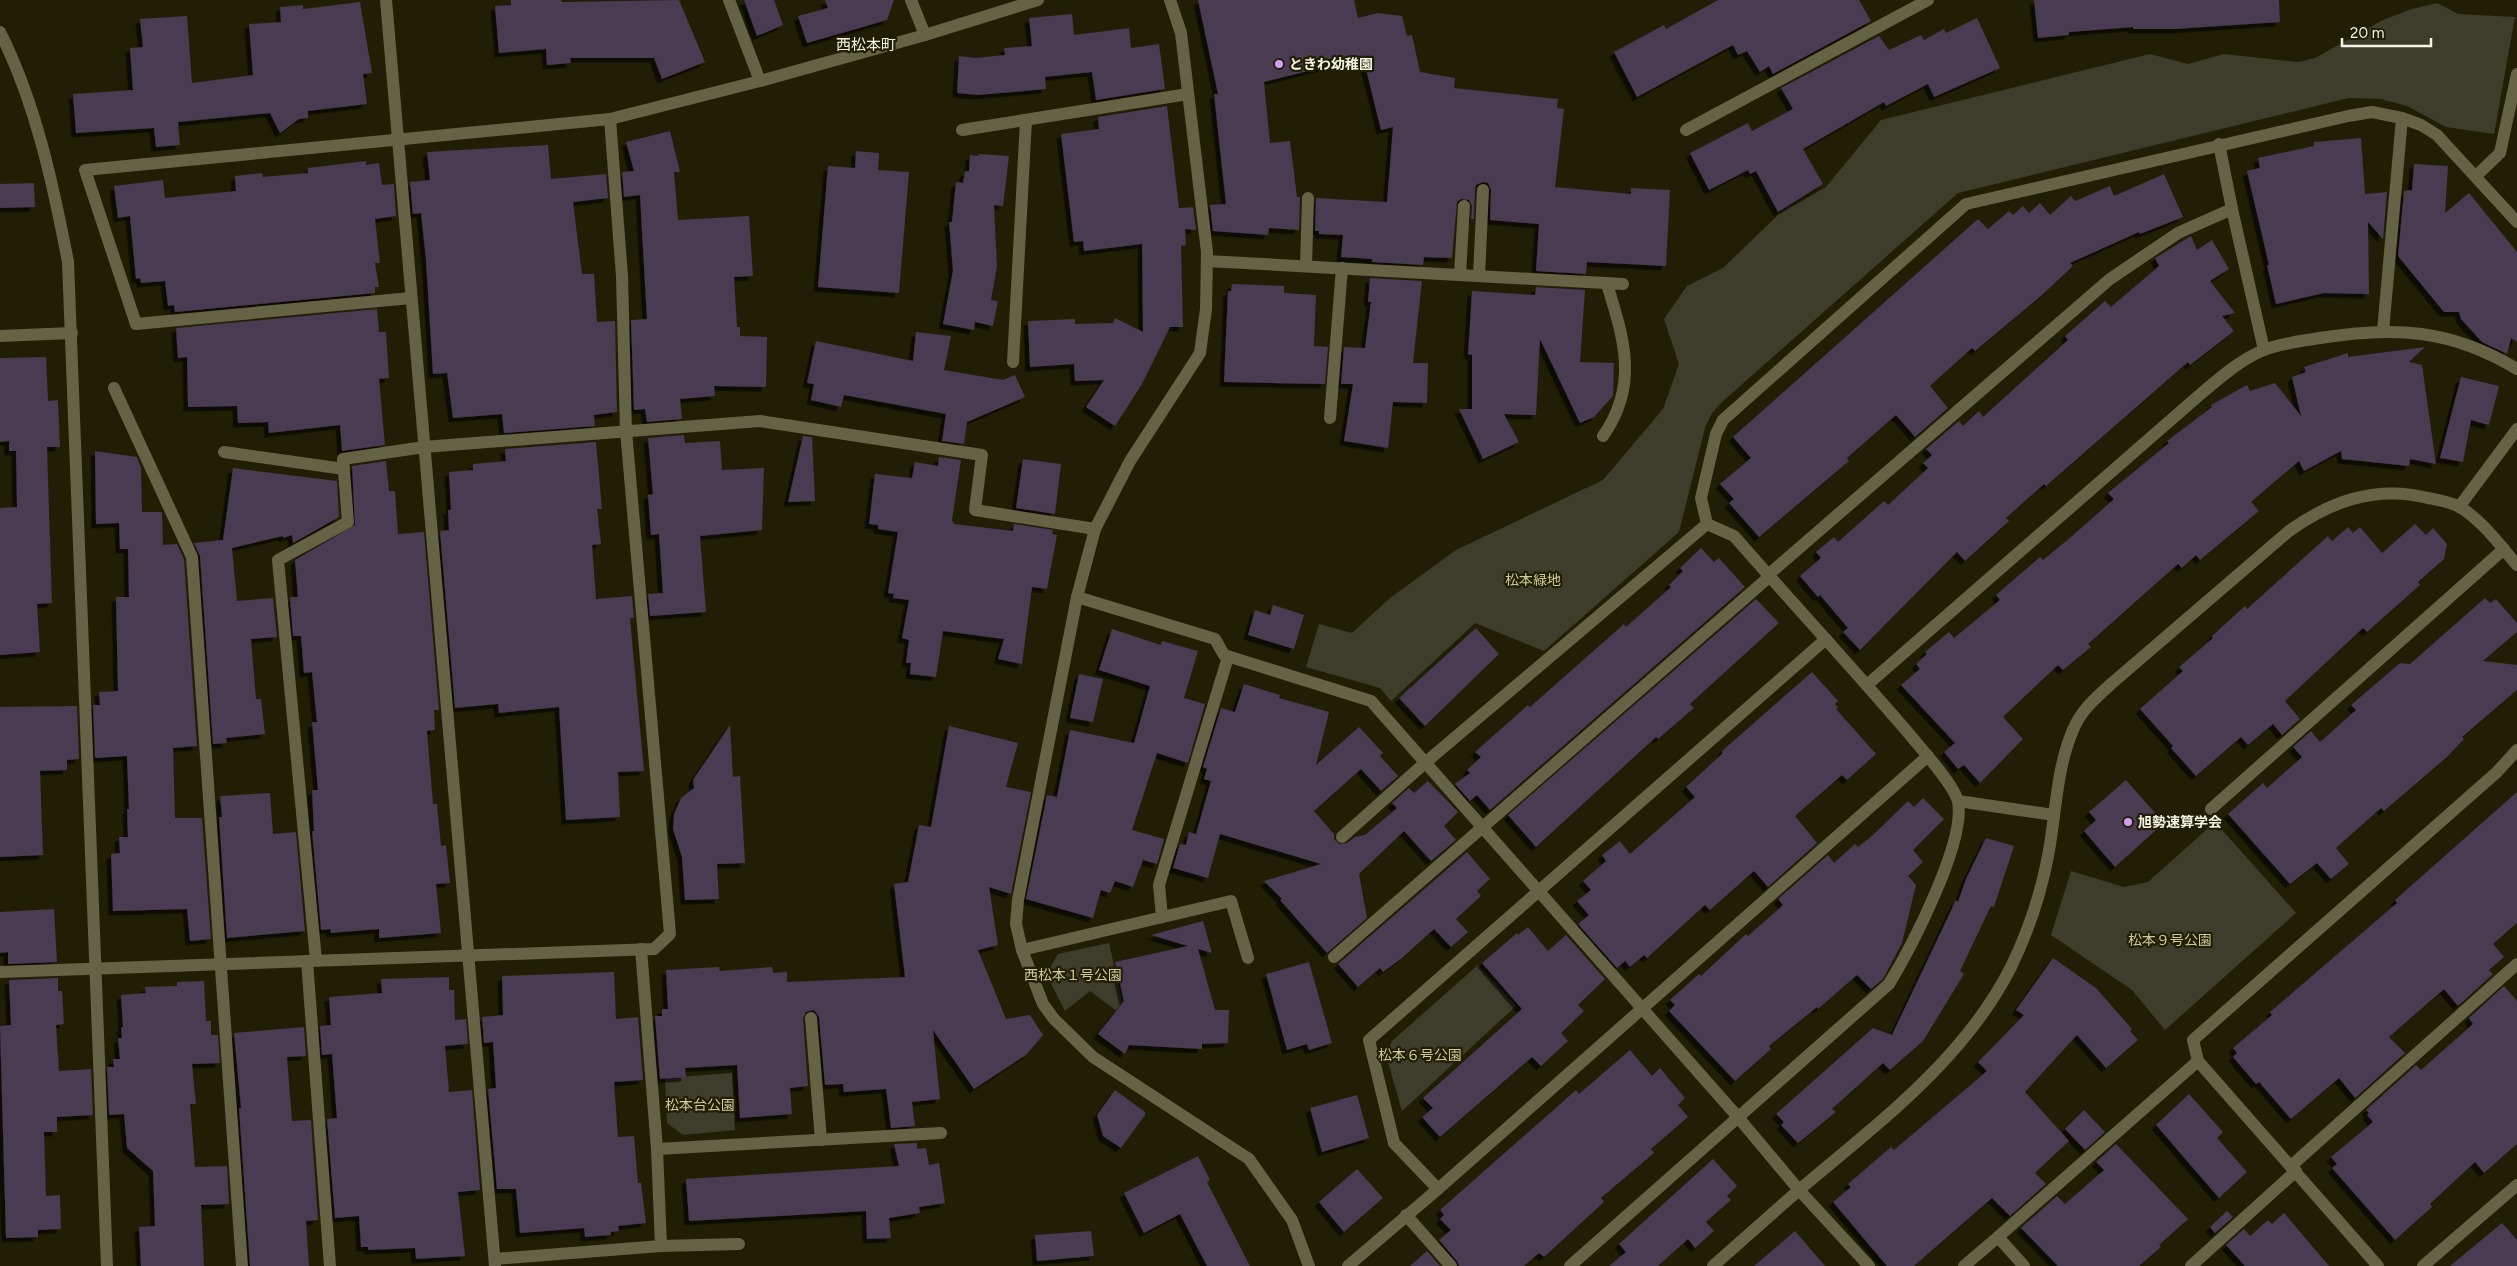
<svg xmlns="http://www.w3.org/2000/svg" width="2517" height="1266" font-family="Figtree,'Noto Sans JP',sans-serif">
	<defs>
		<filter id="shadow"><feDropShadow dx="-4.5" dy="4.5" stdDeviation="0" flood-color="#0009"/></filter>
	</defs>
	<rect width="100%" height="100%" fill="#201f05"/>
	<g fill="#3e3d2c">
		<path d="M2437,3L2458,14L2515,17L2494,134L2446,127L2407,106L2381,99L2349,98L1958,193L1722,402L1712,413L1705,428L1679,532L1544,651L1475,623L1391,701L1380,688L1306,667L1319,624L1352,633L1390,598L1456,550L1603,480L1663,409L1679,364L1664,319L1687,286L1723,268L1778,215L1826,187L1881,120L2150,54L2188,64L2224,54L2298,62L2315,58L2383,20L2412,9Z"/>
		<path d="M2215,822L2296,913L2165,1030L2132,990L2051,935L2071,871L2124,887L2148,882Z"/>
		<path d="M1109,943L1126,1018L1090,991L1065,1011L1046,974L1058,954Z"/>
		<path d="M1478,965L1516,1006L1402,1111L1386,1055L1392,1041Z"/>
		<path d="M732,1073L735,1130L683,1135L667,1123L665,1078Z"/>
	</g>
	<g fill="#483a51" filter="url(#shadow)">
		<path d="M511,0H561L562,2L679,0L705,62L662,79L654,58H570L571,63L547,65L546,49L499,53L495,6L511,5Z"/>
		<path d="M744,0H774L783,25L757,36Z"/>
		<path d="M825,0H894L887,20L807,43L798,16L828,8Z"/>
		<path d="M1198,0H1354L1358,18L1378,13L1402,16L1407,36L1412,35L1420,72L1455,78L1454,88L1558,99L1557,108L1564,109L1555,187L1631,194V188L1670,190L1666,266L1587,262L1586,274L1536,271L1539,224L1490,220L1491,190L1488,183L1483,182L1476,185L1475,189L1474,219H1471L1472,206L1469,200L1461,199L1457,202L1452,258L1424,257L1423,265L1372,262V259L1341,257L1343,235L1319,234V231H1315L1316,198L1387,202L1393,127L1381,130L1363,57L1264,82L1270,143L1290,141L1297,197H1300L1299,230L1269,228L1268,235L1213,231L1210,205L1226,204L1214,94H1218Z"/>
		<path d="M1718,0H1859L1871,21L1773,74L1769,66L1760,72L1747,51L1738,55L1733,45L1637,97L1614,52L1664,25L1666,29Z"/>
		<path d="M2034,0H2279L2280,22L2175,29H2133V27L2069,32V35L2038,38Z"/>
		<path d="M360,2L372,73L363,74L367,104L308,111V118L299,119L280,133L270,113L178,122L180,145L156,147L154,128L76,133L73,94L133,90L130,48L143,47L140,19L187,16L192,83L253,75L249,24L281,22L280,7L303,5V9Z"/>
		<path d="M1072,14L1074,35L1129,28L1131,48L1159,44L1165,89L1096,100L1092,72L1045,77L1046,89L978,95L957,93L959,56L975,58L1005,55L1004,48L1032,46L1029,18Z"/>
		<path d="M1977,18L2000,68L1934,97L1928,84L1886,106L1884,102L1803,149L1823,184L1778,212L1756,171L1750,174L1748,170L1709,190L1690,153L1748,123L1752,131L1793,109L1781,88L1879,36L1889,50L1921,35L1924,40L1944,29L1946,33Z"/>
		<path d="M1167,106L1179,208L1193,207L1196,230L1185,229L1186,245L1181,246L1183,327H1170L1142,384L1115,426L1086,407L1104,380L1075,381L1074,364L1030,367L1028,321L1075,319V324L1113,323L1115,318L1143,332L1142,244L1084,251L1083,241L1074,242L1061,134L1099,129L1098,117Z"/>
		<path d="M670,131L680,172H674L678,220L749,216L753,276L734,277L737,327H740V336L767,337L766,387L714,386L715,396L680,399L682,419L647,422L645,409L634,410L631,320L647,319L640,195L624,197L622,172L634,171L626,142Z"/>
		<path d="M2361,138L2365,194L2387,192L2383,239L2368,222L2369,294L2324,293L2276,304L2267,265H2269L2247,171L2260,168L2258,158L2314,146V142Z"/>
		<path d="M548,145L551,179L606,174L608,198L573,202L582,274H594L597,322L615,321L617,412L594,415L595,426L504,433L502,414L453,418L447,373L433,374L426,260L421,213L413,214L410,182L430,180L427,152Z"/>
		<path d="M856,151L879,153L878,170L909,172L899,293L818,287L828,166L855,168Z"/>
		<path d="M979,154L1009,156L1003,206L994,205L997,266L991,300L998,301L993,326L975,322L974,330L943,324L953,271L949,222H952L956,182L963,183L965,171H969L970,155L979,156Z"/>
		<path d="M366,161V165L379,163L382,185L394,184L396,216L375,219L380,263H375L379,287H375V293L175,312L174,305L168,306L165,281L141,283L140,278L136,279L130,216L118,218L114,186L163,180L165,198L236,191L235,176L262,173L263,177L308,173V168Z"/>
		<path d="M2414,164L2448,166L2445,213L2469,193L2517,252V342L2511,338L2507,354L2482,342L2461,319L2459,312H2444L2398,256L2404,191L2412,190Z"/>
		<path d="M2164,174L2183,217L2140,234L2139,232L2070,263L2073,266L2042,295L1975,351L1972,348L1930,386L1948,408L1915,437L1896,415L1847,458L1849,461L1759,537L1729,503L1734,499L1720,484L1751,458L1733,437L1978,219L1988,229L2009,211L2013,215L2023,206L2029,213L2040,203L2050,215L2071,196L2075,201L2110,186L2114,196Z"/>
		<path d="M34,183L35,207L0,208V184Z"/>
		<path d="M2191,236L2197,250L2212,240L2229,269L2210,281L2235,313L2222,316L2234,331L2190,365L2188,362L2046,486L2044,484L2006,518L2009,521L1965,561L1957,552L1860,650L1843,632L1848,628L1820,595L1818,597L1800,576L1821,558L1816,552L1834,537L1838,542L1884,501L1888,505L1928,468L1923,463L1932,455L1926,449L1959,421L1963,426L1979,411L1983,417L2068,340L2065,336L2105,301L2111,307L2159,266L2155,258Z"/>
		<path d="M1370,278L1422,281L1413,363H1428L1427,403L1393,402L1388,448L1344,441L1353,384H1341L1344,347L1365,348L1371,302H1368Z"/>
		<path d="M1232,284L1284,286V293L1316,295L1314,346L1328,347L1325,384L1224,382L1228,291H1231Z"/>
		<path d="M1536,287L1585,290L1580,362L1614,363L1613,396L1594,417L1580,423L1540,339L1536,415L1504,414L1519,442L1483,459L1459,409H1472V355L1468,354L1472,291L1535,295Z"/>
		<path d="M377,309L379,332H386L389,378L379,379L385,445L342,451L340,425L269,433L268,422L238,423L237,406L188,407L187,357L178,358L176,328Z"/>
		<path d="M916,332L951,336L944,370L1003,380L1015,375L1025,397L967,422L964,444L942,441L946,414L844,395L841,407L811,400L814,384L807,383L816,341L913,361Z"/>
		<path d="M2425,347L2409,362L2422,365L2436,464L2410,459L2409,466L2342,459L2341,451L2304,471L2299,461L2251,502L2259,511L2200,560L2196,555L2182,568L2178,564L2088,644L2091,647L2063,670L2058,665L2003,717L2023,739L1980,783L1964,765L1958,769L1944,752L1955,743L1901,685L1920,669L1916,664L1927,654L1925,652L1949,632L1954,638L2000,600L1996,595L2040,557L2043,560L2071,537L2114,499L2108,493L2169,443L2167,441L2212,407L2211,405L2247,385L2250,391L2275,383L2301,416L2292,377L2306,372L2304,367L2348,353V357Z"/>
		<path d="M46,357L48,401L58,400L60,447H47L52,603L37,604L40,652L0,655V508L17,507L16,451H9V441L0,442V358Z"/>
		<path d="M2461,377L2499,386L2489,425L2471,420L2463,462L2440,458Z"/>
		<path d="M684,435L685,443L720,441L722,470L764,468L762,530L700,536L706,612L650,616L648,594L663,593L659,534L651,535L648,495L653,494L648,438Z"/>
		<path d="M803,436L812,437L815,501L788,502Z"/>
		<path d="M596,442L602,509H597L601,544L592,545L596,599L632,596L634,618H630L644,771L618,772L620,817L566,820L559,707L499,713L498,704L455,708L440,531L449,530L448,510H451L449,472L473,470V464L506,461L505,449Z"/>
		<path d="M95,451L137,457L141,468L142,512H162L163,545L177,544L184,559L197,746L173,748L175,818H202L211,939L190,941L187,909L113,911L111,854L120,853L119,837H128L127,809H129L127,756L95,758L93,705H100L99,692L118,691L116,597H129L128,549H120L119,523L96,524Z"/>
		<path d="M939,457L961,460L952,520L954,524L1013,531L1014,524L1053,530L1052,534L1057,535L1047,589L1032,587L1022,664L998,659L1004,639L943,631L936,677L910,674L911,663H906L909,640L902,638L909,600L893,598L894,594L888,593L898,532L878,529V525L869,524L875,474L912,478L915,462L938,466Z"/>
		<path d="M1023,459L1061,464L1055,514L1016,508Z"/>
		<path d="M386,461L389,491H395L398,534L424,532L439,710H434L435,730L427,731L433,804H437L441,846L446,845L450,883L436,884L441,933L379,938V929L331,933L330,929L321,930L312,831H314L312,790H318L312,722H317L312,672L304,673L301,636H293L290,597H298L295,560L355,525L352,466Z"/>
		<path d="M233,468L337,481L339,517L293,543L292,535L283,538V536L232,548L237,601L273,598L277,637L251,639L256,699H261L265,734L226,738L227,743L213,744L200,556L194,543L223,540Z"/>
		<path d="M2415,524L2426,535L2433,528L2447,544L2444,559L2418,582L2420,585L2367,632L2363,628L2285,701L2300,719L2282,735L2273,724L2248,745L2241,737L2196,776L2171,748L2173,746L2140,709L2183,671L2179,667L2213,638L2212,636L2245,606L2247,609L2328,536L2332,541L2348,527L2353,533L2360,527L2382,553Z"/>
		<path d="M1701,548L1714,562L1719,558L1745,587L1490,810L1477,795L1470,801L1455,784L1470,773L1467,770L1481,757L1475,752L1528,705L1530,707L1624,624L1626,627L1671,587L1669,585L1683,571L1680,568Z"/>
		<path d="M2485,598L2490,603L2496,599L2517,623V632L2483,661L2517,665V690L2462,737L2464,739L2447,757L2384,811L2381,808L2336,848L2349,864L2331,879L2317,863L2290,884L2228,814L2263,783L2267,788L2302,757L2293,747L2311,731L2320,742L2356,710L2351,705L2400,663L2410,664Z"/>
		<path d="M1756,599L1779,623L1690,704L1694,708L1658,739L1656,737L1536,847L1508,815Z"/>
		<path d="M1273,605L1304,615L1294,649L1248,635L1255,610L1270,615Z"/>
		<path d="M1476,628L1499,654L1425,726L1399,698Z"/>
		<path d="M1112,629L1161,645L1162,641L1198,651L1184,698L1205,704L1188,763L1157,753L1132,830L1164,839L1157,864L1143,860L1133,887L1115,881L1110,893L1101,890L1093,918L1026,899L1047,795L1057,797L1070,730L1134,743L1150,686L1099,670Z"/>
		<path d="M1812,672L1838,701L1835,704L1838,708L1836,709L1876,754L1847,780L1842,775L1795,816L1817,843L1768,887L1754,871L1710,910L1705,905L1647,958L1644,955L1630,967L1625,961L1617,968L1578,924L1589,915L1577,901L1591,890L1583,881L1606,861L1602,855L1620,841L1630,854L1695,797L1686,787L1723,753L1722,751Z"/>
		<path d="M1079,674L1103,679L1093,722L1070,718Z"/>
		<path d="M1244,684L1280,695L1279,698L1329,712L1316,765L1359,727L1383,753L1380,756L1398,776L1381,791L1361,769L1314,811L1334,834V839L1339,844L1347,843L1355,837L1365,835L1397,808L1392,803L1409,788L1414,793L1428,781L1458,812L1444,826L1456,840L1431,861L1404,831L1359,874L1367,918L1327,953L1280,900L1282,899L1264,881L1321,864L1220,834L1208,878L1173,868L1180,844L1186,845L1189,832L1196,834L1211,781L1204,779L1207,769L1203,767L1221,708L1235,712Z"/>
		<path d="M77,706L79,759L67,760V770L40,771L43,855L0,857V707Z"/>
		<path d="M730,725L733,777L740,776L745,863L717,864L719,899L685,900L682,857L673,829L674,814L681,798L694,788L693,780Z"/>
		<path d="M949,726L1018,743L1006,787L1031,792L1011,894L989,887L998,945L978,950L1006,1019L1030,1015L1043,1035L1026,1055L974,1089L933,1030L940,1099L912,1102L915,1126L891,1128L886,1089L844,1092L843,1084L825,1085L819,1017L814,1010L806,1012L803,1018L808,1086L790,1088L792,1114L740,1118L737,1065L685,1068L686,1077L660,1079L655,1016H662V1009H668L666,970L719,967L720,971L772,967L773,973L787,972V982L905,977L894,884L908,882L919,825L931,827Z"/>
		<path d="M2126,780L2164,823L2115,867L2084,831L2096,820L2089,812Z"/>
		<path d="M2517,792V923L2493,944L2504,957L2489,970L2493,974L2458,1006L2444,989L2389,1037L2405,1053L2355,1098L2339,1078L2291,1119L2259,1082L2256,1084L2233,1057L2237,1053L2233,1048L2272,1015L2270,1012L2397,903L2395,900Z"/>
		<path d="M270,793L273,834L296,832L305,931L227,938L219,817H222L220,796Z"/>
		<path d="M1923,798L1944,819L1913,850L1923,862L1908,876L1916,885L1902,943L1883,979L1871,989L1857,975L1818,1009L1817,1007L1769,1046L1771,1049L1735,1081L1669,1011L1675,1005L1670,1000L1699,974L1701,976L1746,934L1748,936L1783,905L1778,899L1828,855L1834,863L1855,844L1858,847L1873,835L1908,801L1914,807Z"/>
		<path d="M1986,838L2014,846L1994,907L1991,906L1960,971L1964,974L1923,1041L1890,1070L1883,1063L1832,1109L1836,1112L1798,1143L1781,1125L1784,1122L1776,1114L1873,1028L1892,1035L1956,900L1958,902L1966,879Z"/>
		<path d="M1467,852L1490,879L1477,891L1481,896L1456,919L1468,932L1451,947L1434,929L1402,958L1383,972L1380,968L1358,987L1338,964Z"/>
		<path d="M54,909L57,962L8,964V952L0,953V912Z"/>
		<path d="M1203,921L1212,953L1198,949L1215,1010H1229L1228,1043L1202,1044V1049L1129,1045L1125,1054L1098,1034L1124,1001L1115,962L1188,946L1151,935Z"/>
		<path d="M1528,927L1548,951L1566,935L1605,979L1578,1005L1584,1011L1561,1033L1568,1041L1541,1066L1532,1057L1440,1137L1422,1117L1433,1108L1423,1098L1522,1009L1482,963L1517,933L1518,935Z"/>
		<path d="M2053,958L2096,988L2132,1029L2130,1031L2138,1040L2106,1068L2077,1035L2025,1092L2069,1141L2035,1173L2046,1184L2010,1216L1992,1198L1914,1266H1887L1833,1202L1851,1187L1848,1184L1891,1147L1894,1150L1987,1071L1978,1062L2024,1015L2016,1010Z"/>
		<path d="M1309,962L1332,1043L1309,1050L1307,1044L1287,1050L1266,974Z"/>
		<path d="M614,972L616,1019L638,1017L643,1080L614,1082L618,1137L634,1136L638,1183H641L646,1223L618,1226L619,1231L611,1232V1235L585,1237L584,1228L520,1233L516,1189H497L488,1089L496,1088L493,1042L484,1043L482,1017L503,1015L502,976Z"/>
		<path d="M449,977V990H454L455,1020L466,1019L468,1044L445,1046L449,1092L472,1090L480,1190L458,1192L465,1256L416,1259L415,1248L368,1250V1247H361L359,1216L335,1218L327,1119L337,1118L332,1054L322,1055L320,1026L331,1025L329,997L382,993L381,979Z"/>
		<path d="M58,978V991H62L64,1024L56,1025L59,1071L91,1069L93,1115L57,1117V1132H44L46,1196L60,1195L61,1229L38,1230V1237L6,1238L0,1026L11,1025L9,980Z"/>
		<path d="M204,981L206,1021H211V1035H218L220,1063L192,1064L196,1104H190L195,1167L227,1166L229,1204L201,1205L204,1266H141L139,1227L155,1226L153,1171L127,1148L124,1114L109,1115L107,1067H114L113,1059H120L118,1038H122L121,1027H123L121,995L146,993L145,987L177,986V982Z"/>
		<path d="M2504,986L2517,1001V1144L2484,1173L2475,1162L2430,1204L2432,1207L2395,1240L2332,1168L2337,1164L2331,1157L2373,1122L2367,1115L2369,1113L2366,1110L2416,1065L2421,1070L2473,1024L2469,1018Z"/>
		<path d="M304,1027L306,1056L287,1057L292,1121L311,1120L318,1220L306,1221L309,1266H250L239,1108H241L234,1033Z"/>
		<path d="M1630,1050L1652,1076L1660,1068L1685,1098L1678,1105L1688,1117L1651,1149L1654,1153L1601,1198L1604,1202L1544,1257L1539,1253L1524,1266H1459L1457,1261L1439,1240L1451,1230L1440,1219L1444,1215L1440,1210L1576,1090L1579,1094Z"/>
		<path d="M1115,1090L1145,1112V1115L1121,1148L1103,1136L1097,1115Z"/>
		<path d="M2189,1094L2223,1132L2217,1138L2247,1172L2219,1198L2156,1125Z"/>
		<path d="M1357,1095L1369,1138L1322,1152L1310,1108Z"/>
		<path d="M2084,1110L2105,1132L2085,1150L2065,1129Z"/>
		<path d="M917,1143V1149L926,1148L929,1165L939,1163L945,1203L919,1207L920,1213L889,1218L891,1238L867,1239L866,1211L689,1221L686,1179L899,1166L894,1144Z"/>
		<path d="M2116,1144L2188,1219L2159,1245L2161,1247L2139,1266H2058L2021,1228L2057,1196L2065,1204L2104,1170L2096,1162Z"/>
		<path d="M1198,1156L1210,1180L1207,1182L1250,1266H1207L1180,1214L1144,1233L1124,1193Z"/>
		<path d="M1713,1159L1737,1186L1727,1196L1731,1200L1706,1222L1714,1231L1695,1248L1688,1239L1658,1266H1609L1626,1252L1619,1244Z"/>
		<path d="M1357,1169L1383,1198L1344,1232L1319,1202Z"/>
		<path d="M2227,1211L2233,1217L2215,1233L2210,1227Z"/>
		<path d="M2284,1213L2329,1266H2245L2226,1245L2244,1229L2250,1236L2268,1220L2272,1224Z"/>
		<path d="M2502,1223L2517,1240V1266H2450Z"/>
		<path d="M1091,1231L1094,1256L1037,1261L1035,1235Z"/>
		<path d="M1795,1231L1825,1266H1754Z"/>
		<path d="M1427,1251L1440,1266H1410Z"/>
	</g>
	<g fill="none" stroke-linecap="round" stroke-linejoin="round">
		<path stroke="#646345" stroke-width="12" d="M114,388L192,557L242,1266"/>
		<g stroke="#646345" stroke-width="12">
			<path d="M386,0L495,1266"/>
			<path d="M729,0L760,81"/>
			<path d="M911,0L925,35"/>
			<path d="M1170,0L1181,33L1207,252L1206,309L1200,353L1130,461L1095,529L1077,597L1018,900L1016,924L1022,950L1043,1004L1054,1019L1093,1057L1249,1159L1292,1220L1309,1266"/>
			<path d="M0,32C36,104 53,184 68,262L107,1266"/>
			<path d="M962,130L1188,94"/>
			<path d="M1686,130L1928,0"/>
			<path d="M2219,144L2232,209"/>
			<path d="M2476,176L2500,153L2517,74"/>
			<path d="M1207,261L1623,284"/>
			<path d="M1306,266L1308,198"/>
			<path d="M1460,274L1464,206"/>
			<path d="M1479,276L1483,190"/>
			<path d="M411,298L136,324L85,170L610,119L760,81L925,35L1038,0"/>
			<path d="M2383,331L2402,118"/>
			<path d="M0,336L72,333"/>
			<path d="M1013,362L1026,120"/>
			<path d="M1330,418L1342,268"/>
			<path d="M1603,436C1639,385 1624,339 1607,284"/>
			<path d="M224,452L344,469"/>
			<path d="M2459,507L2517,429"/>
			<path d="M1768,575L2110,279L2178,233L2232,209L2264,350"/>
			<path d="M1077,597L1215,639L1224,655L1371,701L1737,1116L1799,1190C1877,1124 1964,1060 2011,967C2028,932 2041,893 2048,856C2056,815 2056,769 2073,730C2081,710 2096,698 2111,684L2289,531C2331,501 2376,485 2428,498C2438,500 2449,502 2458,506C2481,519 2500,545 2517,565"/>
			<path d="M1867,685L2196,398C2216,381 2239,360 2264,350C2281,343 2302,341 2320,338C2394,326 2451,329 2517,369"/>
			<path d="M1958,801L2054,815"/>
			<path d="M2211,809L2504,549"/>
			<path d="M1342,837L1426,762L1707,524L1701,498L1716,434L1723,420L1966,204L2348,116L2372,112L2402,118L2421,125L2437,135L2517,222"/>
			<path d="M1162,917L1159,885L1228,657"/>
			<path d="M641,949L657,1149"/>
			<path d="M1022,950L1231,901L1248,958"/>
			<path d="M1334,957L1769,577"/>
			<path d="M316,960L278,560L348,522L343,459L424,447L760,421L982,455L975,510L1095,529"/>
			<path d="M307,961L330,1266"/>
			<path d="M0,972L654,949L670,934L626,431L622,276L610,119"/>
			<path d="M811,1018L821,1140"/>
			<path d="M2198,1061L2193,1040L2497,772L2517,750"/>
			<path d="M2291,1166L2517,964"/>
			<path d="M1438,1189L1394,1143L1369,1040L1826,639"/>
			<path d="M1406,1215L1451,1266"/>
			<path d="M661,1246L739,1244"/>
			<path d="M495,1259L661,1246L657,1149L941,1133"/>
			<path d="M1348,1266L1438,1189L1928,756"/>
			<path d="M1570,1266L1889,984C1911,948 1966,842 1958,802C1955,785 1917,744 1905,729C1849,664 1791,601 1734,536L1707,524"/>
			<path d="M1713,1266L1799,1190L1869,1266"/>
			<path d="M1964,1266L1998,1237"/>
			<path d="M2024,1266L1998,1237L2198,1061L2378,1266"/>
			<path d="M2191,1266L2296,1171"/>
			<path d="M2423,1266L2517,1185"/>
		</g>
	</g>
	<g fill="#d59bfa" stroke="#201f05" stroke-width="2">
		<circle cx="1279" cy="64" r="5"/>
		<circle cx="2128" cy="822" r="5"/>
	</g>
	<g text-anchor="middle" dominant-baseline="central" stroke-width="4.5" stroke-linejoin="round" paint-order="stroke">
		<g font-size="14" font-weight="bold" fill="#f4f5e4" stroke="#201f05" text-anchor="start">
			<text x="1289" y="64">ときわ幼稚園</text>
			<text x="2138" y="822">旭勢速算学会</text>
		</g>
		<g font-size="14" fill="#cdcc96" stroke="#201f05">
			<text x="1533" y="580">松本緑地</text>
			<text x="2170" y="940">松本９号公園</text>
			<text x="1073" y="975">西松本１号公園</text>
			<text x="1420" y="1055">松本６号公園</text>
			<text x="700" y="1105">松本台公園</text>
		</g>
		<g font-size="15" fill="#f4f5e4" stroke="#201f05">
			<text x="866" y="45">西松本町</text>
		</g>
	</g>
	<path d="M2342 38v8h89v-8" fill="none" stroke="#f4f5e4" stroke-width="2.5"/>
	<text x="2350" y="38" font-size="15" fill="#f4f5e4" stroke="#201f05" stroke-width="4" paint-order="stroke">20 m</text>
</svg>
